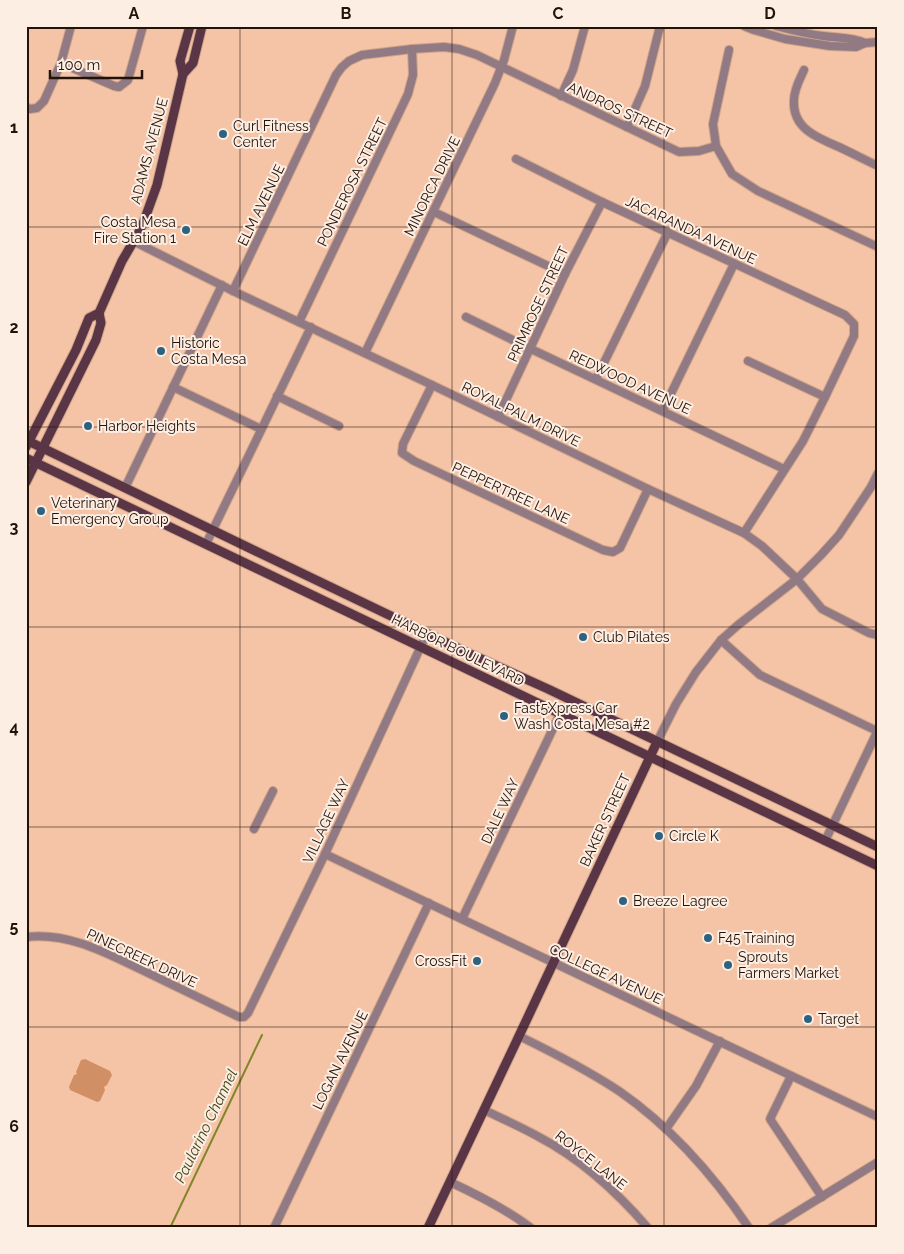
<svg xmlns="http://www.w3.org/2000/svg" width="904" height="1254" font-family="Raleway,sans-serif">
	<rect width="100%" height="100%" fill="#f5c4a7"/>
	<path fill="#d18f65" d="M85,1059L110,1071L112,1075L107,1085L104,1087L105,1090L100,1101L97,1102L70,1090L69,1087L74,1075L77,1074L76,1072L81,1060Z"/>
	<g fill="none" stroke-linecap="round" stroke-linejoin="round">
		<path stroke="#808629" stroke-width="2" d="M170,1228L262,1035"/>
		<g stroke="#cfa48a" stroke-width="10">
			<g id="minor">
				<path d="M744,26L754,30L785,39L830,46L856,47L865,43L878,42"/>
				<path d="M776,26C791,30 807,34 823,36C837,38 852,37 865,43"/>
				<path d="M61,63L114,86L119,87L128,80L143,26"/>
				<path d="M804,70C800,79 794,89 794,100C792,128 817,138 839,147C852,153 865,160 878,166"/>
				<path d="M561,96L573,70L585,26"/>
				<path d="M26,107L30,109L37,108L44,101L61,63L71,26"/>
				<path d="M627,127L645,86L660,26"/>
				<path d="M716,146L713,124L729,50"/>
				<path d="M516,159L602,202L845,315L854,324V336L825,397L803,441L744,533"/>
				<path d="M434,212L565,274"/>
				<path d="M133,241L233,291L432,385L648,489L744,533L762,546L797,579L822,609L869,633L878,635"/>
				<path d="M233,291L336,75L342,67L349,61L362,55L412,49L444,47L459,49L477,55L679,152L699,151L716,146L732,174L758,191L878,247"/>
				<path d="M466,317L531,349L784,469"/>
				<path d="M299,322L408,94L413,75L412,49"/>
				<path d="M365,353L495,83L504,60L513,26"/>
				<path d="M748,361L825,397"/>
				<path d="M596,379L668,232"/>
				<path d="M432,385L403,444L402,453L414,461L603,550L613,552L620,548L648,489"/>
				<path d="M173,387L261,429"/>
				<path d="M277,396L339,426"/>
				<path d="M663,410L734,264"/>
				<path d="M498,417L565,274L602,202"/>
				<path d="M125,488L222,285"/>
				<path d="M206,544L311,327"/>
				<path d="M721,640L760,675L877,731"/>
				<path d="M657,742L676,704L696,672L721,640L738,625L797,579L821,555L839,535L871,487L878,473"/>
				<path d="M254,829L273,791"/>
				<path d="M825,841L878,730"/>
				<path d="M325,854L878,1117"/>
				<path d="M462,919L560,714"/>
				<path d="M26,937C70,932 108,954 146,972C177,987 208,1002 239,1017H244L248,1013L325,854L427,633"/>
				<path d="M519,1036C554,1053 587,1070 619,1091C671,1127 714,1176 749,1228"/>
				<path d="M791,1076L770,1119L822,1197"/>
				<path d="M484,1110C503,1119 521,1127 539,1137C581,1159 617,1192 648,1228"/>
				<path d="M666,1129L696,1086L720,1041"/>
				<path d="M450,1182C478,1195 506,1209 531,1228"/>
				<path d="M274,1228L429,903"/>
				<path d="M771,1228L878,1162"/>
			</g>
		</g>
		<g stroke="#cfa48a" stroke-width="11">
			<g id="major">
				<path d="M183,74L193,63L202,26"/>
				<path d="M26,440L266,556L466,652L548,689L878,847"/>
				<path d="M26,447L76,350L89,318L99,313L122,261L139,232L144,221L157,185L183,74L180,61L190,26"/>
				<path d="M26,458L878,866"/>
				<path d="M26,482L96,340L101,323L99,313"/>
				<path d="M428,1228L519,1036L657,742"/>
			</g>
		</g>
		<use href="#minor" stroke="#917a83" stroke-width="8"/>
		<use href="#major" stroke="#5a3545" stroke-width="9"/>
	</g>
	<path fill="none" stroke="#231207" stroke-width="1" stroke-opacity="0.55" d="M240,26V1228M452,26V1228M664,26V1228M26,227H878M26,427H878M26,627H878M26,827H878M26,1027H878"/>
	<g fill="#2d637f" stroke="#fdeee4" stroke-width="2">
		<circle cx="223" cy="134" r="5"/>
		<circle cx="186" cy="230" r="5"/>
		<circle cx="161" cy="351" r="5"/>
		<circle cx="88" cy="426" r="5"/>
		<circle cx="41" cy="511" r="5"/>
		<circle cx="583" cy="637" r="5"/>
		<circle cx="504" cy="716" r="5"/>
		<circle cx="659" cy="836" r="5"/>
		<circle cx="623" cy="901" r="5"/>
		<circle cx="708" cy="938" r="5"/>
		<circle cx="477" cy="961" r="5"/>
		<circle cx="728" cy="965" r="5"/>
		<circle cx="808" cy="1019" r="5"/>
	</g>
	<g text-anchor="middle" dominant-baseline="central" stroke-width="4" stroke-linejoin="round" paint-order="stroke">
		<g font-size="14" fill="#231207" stroke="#fdeee4">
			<text transform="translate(620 110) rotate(25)">ANDROS STREET</text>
			<text transform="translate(149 151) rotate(-75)">ADAMS AVENUE</text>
			<text transform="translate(352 182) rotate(-64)">PONDEROSA STREET</text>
			<text transform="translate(432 186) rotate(-64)">MINORCA DRIVE</text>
			<text transform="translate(261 205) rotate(-64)">ELM AVENUE</text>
			<text transform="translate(691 230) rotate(25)">JACARANDA AVENUE</text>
			<text transform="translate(538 304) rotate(-65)">PRIMROSE STREET</text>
			<text transform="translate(630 382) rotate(25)">REDWOOD AVENUE</text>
			<text transform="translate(521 414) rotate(26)">ROYAL PALM DRIVE</text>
			<text transform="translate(511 493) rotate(25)">PEPPERTREE LANE</text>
			<text transform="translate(458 650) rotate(26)">HARBOR BOULEVARD</text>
			<text transform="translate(500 811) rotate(-65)">DALE WAY</text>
			<text transform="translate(605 820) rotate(-65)">BAKER STREET</text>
			<text transform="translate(326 821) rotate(-65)">VILLAGE WAY</text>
			<text transform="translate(142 958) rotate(25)">PINECREEK DRIVE</text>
			<text transform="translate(606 974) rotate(25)">COLLEGE AVENUE</text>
			<text transform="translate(340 1060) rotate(-64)">LOGAN AVENUE</text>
			<text transform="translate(591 1160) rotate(38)">ROYCE LANE</text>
		</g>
		<g font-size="14" fill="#231207" stroke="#fdeee4" text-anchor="start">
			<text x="233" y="126">Curl Fitness<tspan x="233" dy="16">Center</tspan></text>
			<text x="176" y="222" text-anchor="end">Costa Mesa<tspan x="176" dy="16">Fire Station 1</tspan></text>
			<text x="171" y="343">Historic<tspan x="171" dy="16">Costa Mesa</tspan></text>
			<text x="98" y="426">Harbor Heights</text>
			<text x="51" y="503">Veterinary<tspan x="51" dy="16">Emergency Group</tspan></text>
			<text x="593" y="637">Club Pilates</text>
			<text x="514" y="708">Fast5Xpress Car<tspan x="514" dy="16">Wash Costa Mesa #2</tspan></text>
			<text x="669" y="836">Circle K</text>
			<text x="633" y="901">Breeze Lagree</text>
			<text x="718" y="938">F45 Training</text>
			<text x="738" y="957">Sprouts<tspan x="738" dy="16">Farmers Market</tspan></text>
			<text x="467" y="961" text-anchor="end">CrossFit</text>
			<text x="818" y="1019">Target</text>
		</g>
		<g font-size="15" font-style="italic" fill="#424614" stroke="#fdeee4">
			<text transform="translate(206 1126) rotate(-64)">Paularino Channel</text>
		</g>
	</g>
	<rect width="904" height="1254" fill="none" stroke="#fdeee4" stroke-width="55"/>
	<path d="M50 70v8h92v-8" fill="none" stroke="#231207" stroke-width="2.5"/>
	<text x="58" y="70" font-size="15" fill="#231207" stroke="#fdeee4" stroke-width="4" paint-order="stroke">100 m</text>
	<rect x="28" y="28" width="848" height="1198" fill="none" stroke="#231207" stroke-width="2"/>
	<g font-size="16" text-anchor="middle" font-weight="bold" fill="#231207">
		<text x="134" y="19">A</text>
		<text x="346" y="19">B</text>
		<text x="558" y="19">C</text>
		<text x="770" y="19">D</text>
		<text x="14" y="133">1</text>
		<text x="14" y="333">2</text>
		<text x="14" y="533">3</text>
		<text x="14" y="733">4</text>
		<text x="14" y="932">5</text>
		<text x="14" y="1132">6</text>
	</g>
</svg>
